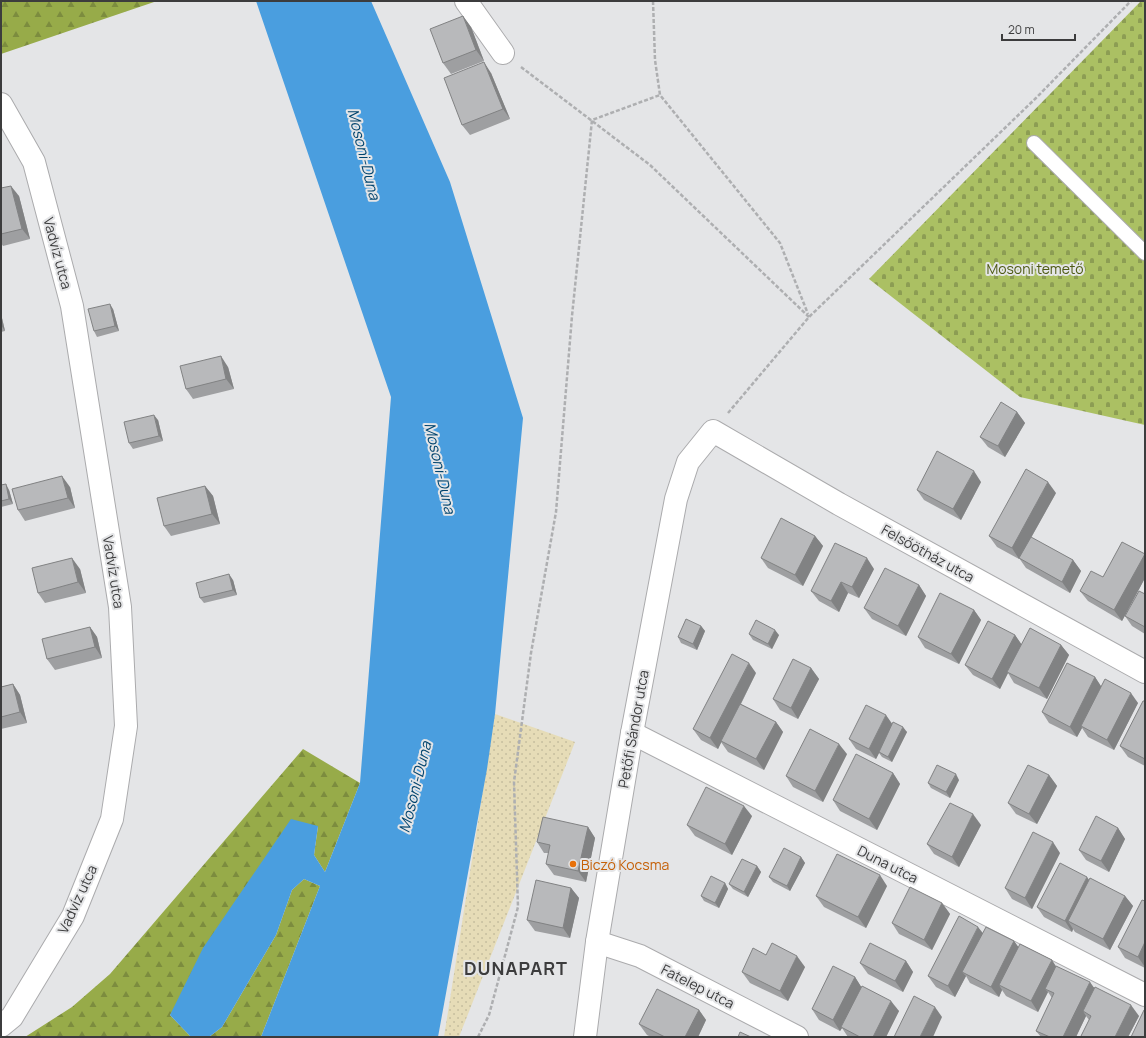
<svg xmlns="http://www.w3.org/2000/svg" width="1146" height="1038" font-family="Manrope,sans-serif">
	<defs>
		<pattern id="forest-firs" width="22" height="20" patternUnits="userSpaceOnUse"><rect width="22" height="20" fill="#97ab49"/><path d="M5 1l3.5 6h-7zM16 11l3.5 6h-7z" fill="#7c8c3e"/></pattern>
		<pattern id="sand-dots" width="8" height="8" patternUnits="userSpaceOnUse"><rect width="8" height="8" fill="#e6dcb7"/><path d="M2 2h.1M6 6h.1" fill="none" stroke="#c6be9e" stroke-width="1.8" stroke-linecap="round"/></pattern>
		<pattern id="cemetery-stones" width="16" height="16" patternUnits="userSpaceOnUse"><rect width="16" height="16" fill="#abc063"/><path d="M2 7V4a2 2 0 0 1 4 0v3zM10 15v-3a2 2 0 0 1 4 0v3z" fill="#8c9d53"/></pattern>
	</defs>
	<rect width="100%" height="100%" fill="#e4e5e7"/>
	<g fill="url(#forest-firs)">
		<path d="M1,1H157L1,54Z"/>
		<path d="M303,749L360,783L325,872L314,855L318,826L170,1015L191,1037H25L72,1007L110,974Z"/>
		<path d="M304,879L320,886L261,1037H209L222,1027L276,935L292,890Z"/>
	</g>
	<path fill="url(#sand-dots)" d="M495,714L575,742L459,1037H444Z"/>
	<path fill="url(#cemetery-stones)" d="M1141,1H1145V425L1020,397L869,279Z"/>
	<path fill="#4a9edf" d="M256,1H371L450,182L523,418L495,714L487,769L438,1037H261L320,886L304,879L292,890L276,935L222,1027L209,1037H191L170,1015L203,948L291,819L318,826L314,855L325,872L360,783L391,397Z"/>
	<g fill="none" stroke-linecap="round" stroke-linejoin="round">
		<g stroke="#ababad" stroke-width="16">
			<path id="lane" d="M1034,143L1145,253"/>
		</g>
		<g stroke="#ababad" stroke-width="24">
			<g id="street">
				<path d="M466,1L503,53"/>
				<path d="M1,104L34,162L72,306L120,607L126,726L112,819L73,916L12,1017L1,1026"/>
				<path d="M632,733L1145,995"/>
				<path d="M597,942L640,956L797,1037"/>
				<path d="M585,1037L597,942L632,733L676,499L688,462L713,431L839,504L1145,672"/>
			</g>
		</g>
		<g stroke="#aeafb1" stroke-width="2.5" stroke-dasharray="4 2" stroke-linecap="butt">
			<path d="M653,1L655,60L660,95L780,243L808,314"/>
			<path d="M521,67L650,165L809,317"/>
			<path d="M728,413L809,317L1036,98L1131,1"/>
			<path d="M478,1037L489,1015L518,907L514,782L531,653L556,512L572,316L592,120L660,95"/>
		</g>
		<use href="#lane" stroke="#fff" stroke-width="14"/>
		<use href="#street" stroke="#fff" stroke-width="22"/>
	</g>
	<g fill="#9e9fa1">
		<path d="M471,27L484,61L451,74L443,63Z"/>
		<path d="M491,73L510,119L470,135L462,125Z"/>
		<path d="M1,188L19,196L30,239L3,246L1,243Z"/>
		<path d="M113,309L119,331L97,337L94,331Z"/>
		<path d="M1,314L5,331L1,332Z"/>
		<path d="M228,367L234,389L193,399L186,389Z"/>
		<path d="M1017,412L1025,423L1005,457L988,447L980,437Z"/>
		<path d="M158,420L163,441L133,449L129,443Z"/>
		<path d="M981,482L961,520L924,500L917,490Z"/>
		<path d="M1,485L9,490L13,504L1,507Z"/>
		<path d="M205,486L213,496L220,524L171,536L164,526Z"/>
		<path d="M70,487L75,508L25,521L18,510Z"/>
		<path d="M1056,493L1031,538L1073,560L1081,571L1070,593L1026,568L1019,558V559L997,547L989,536Z"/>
		<path d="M815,536L823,546L803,586L768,568L761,558Z"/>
		<path d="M1145,555V578L1122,621L1088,601L1080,591L1103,577Z"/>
		<path d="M80,569L86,593L45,603L38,593Z"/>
		<path d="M874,569L859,598L848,593L839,612L819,601L811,591Z"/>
		<path d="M233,580L237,595L204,603L200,598Z"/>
		<path d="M919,585L926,596L906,636L872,619L864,608Z"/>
		<path d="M1145,594V634L1132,626L1125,616Z"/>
		<path d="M974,610L981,620L959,664L925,648L918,637Z"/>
		<path d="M701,626L705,631L697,650L681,643L678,637Z"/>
		<path d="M90,627L97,637L102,658L55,670L47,659Z"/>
		<path d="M749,634L779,635L772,649L753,640Z"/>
		<path d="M1015,635L1021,644L1061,645L1069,655L1047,699L1014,683L1008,673L1000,689L973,675L965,665Z"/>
		<path d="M811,668L819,679L798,719L780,710L773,699Z"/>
		<path d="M756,673L741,704L776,722L783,732L764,770L728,752L721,742L718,749L701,740L693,729Z"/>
		<path d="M1095,677L1101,686L1138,703L1114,750L1088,737L1082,728L1077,737L1049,723L1042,712Z"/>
		<path d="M13,684L20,695L27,723L1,729V687Z"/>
		<path d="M1145,701V766L1128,757L1120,746Z"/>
		<path d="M893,724L907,732L892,762L882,757L879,753L876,759L856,749L849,739Z"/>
		<path d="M847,754L823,802L793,787L786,776Z"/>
		<path d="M893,773L900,784L877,830L840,811L833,800Z"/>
		<path d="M1049,775L1057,786L1037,824L1016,814L1008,803Z"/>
		<path d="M959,780L950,798L931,788L928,783Z"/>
		<path d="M752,816L732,855L695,836L687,825Z"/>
		<path d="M981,825L959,867L934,854L927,844Z"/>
		<path d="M588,827L595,838L586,882L554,875L546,864L549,853H544L537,842Z"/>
		<path d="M1118,828L1125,839L1109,872L1086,860L1079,850Z"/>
		<path d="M1060,853L1032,909L1012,899L1005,888Z"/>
		<path d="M801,857L805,863L790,891L773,882L769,877Z"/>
		<path d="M757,866L761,872L748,897L733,889L729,884Z"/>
		<path d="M1089,880L1125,896L1133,906L1110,950L1075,932L1073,929L1072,932L1044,917L1037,907Z"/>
		<path d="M725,883L728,889L719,908L704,901L701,896Z"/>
		<path d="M887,886L866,928L824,907L816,896Z"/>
		<path d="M571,888L579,898L570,938L535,931L527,920Z"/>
		<path d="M1145,901V968L1125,958L1118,947Z"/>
		<path d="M942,903L950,914L932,950L899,934L892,923Z"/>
		<path d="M983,933L1014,941L1018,947L1056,966L1095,988L1139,1016L1128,1037H1082L1081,1036L1089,1020L1086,1016L1076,1037H1041L1036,1031L1052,998L1048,992L1038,1012L1006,996L1002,990L999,997L970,983L966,976L955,997L936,987L928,976Z"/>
		<path d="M766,955L805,967L788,1001L750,983L742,972Z"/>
		<path d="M906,961L913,972L903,992L868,974L860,963Z"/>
		<path d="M855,977L861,987L899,1011L886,1037H848L842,1028L840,1031L819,1020L812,1009Z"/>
		<path d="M699,1010L706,1020L698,1037H651L647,1035L639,1024Z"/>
	</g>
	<g fill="#818283">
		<path d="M463,16L471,27L484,61L476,50Z"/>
		<path d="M484,62L491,73L510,119L503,109Z"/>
		<path d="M11,186L19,196L30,239L22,229Z"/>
		<path d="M110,304L113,309L119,331L115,326Z"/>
		<path d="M1,314L5,331L1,325Z"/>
		<path d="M221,356L228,367L234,389L226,379Z"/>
		<path d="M1017,412L1025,423L1005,457L998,446Z"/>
		<path d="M154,415L158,420L163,441L159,436Z"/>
		<path d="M974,471L981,482L961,520L953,509Z"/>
		<path d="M62,476L70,487L75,508L68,498Z"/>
		<path d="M1048,482L1056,493L1019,559L1012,548Z"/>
		<path d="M6,484L9,490L13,504L9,499Z"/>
		<path d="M205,486L213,496L220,524L212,514Z"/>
		<path d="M815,536L823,546L803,586L795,575Z"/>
		<path d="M1145,554V578L1122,621L1114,610Z"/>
		<path d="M72,558L80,569L86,593L78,582Z"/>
		<path d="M867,558L874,569L859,598L852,587Z"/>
		<path d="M1073,560L1081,571L1070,593L1062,582Z"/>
		<path d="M229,574L233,580L237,595L233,590Z"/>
		<path d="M841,582L848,593L839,612L831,601Z"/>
		<path d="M919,585L926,596L906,636L898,626Z"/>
		<path d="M974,610L981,620L959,664L951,654Z"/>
		<path d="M701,626L705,631L697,650L693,644Z"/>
		<path d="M90,627L97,637L102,658L95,647Z"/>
		<path d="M775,630L779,635L772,649L768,644Z"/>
		<path d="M1015,635L1022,645L1007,672L1008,673L1000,689L992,679Z"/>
		<path d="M1061,645L1069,655L1047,699L1039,688Z"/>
		<path d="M749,663L756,673L718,749L710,738Z"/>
		<path d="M811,668L819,679L798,719L791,708Z"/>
		<path d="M1095,677L1102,688L1081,726L1082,728L1077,737L1070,727Z"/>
		<path d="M13,684L20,695L27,723L20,712Z"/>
		<path d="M1131,693L1138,703L1114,750L1107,740Z"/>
		<path d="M886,715L893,725L879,752V753L876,759L869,749Z"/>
		<path d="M776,722L783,732L764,770L756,759Z"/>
		<path d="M903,727L907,732L892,762L888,757Z"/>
		<path d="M839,744L847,754L823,802L815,791Z"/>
		<path d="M893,773L900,784L877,830L869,819Z"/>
		<path d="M956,774L959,780L950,798L946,792Z"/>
		<path d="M1049,775L1057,786L1037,824L1029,814Z"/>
		<path d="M744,806L752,816L732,855L725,844Z"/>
		<path d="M973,814L981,825L959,867L952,857Z"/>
		<path d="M588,827L595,838L586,882L578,871Z"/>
		<path d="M1118,828L1125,839L1109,872L1101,861Z"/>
		<path d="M1053,842L1060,853L1032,909L1025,898Z"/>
		<path d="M801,857L805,863L790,891L787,886Z"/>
		<path d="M757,866L761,872L748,897L744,892Z"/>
		<path d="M880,875L887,886L866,928L858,917Z"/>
		<path d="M1087,877L1095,888L1068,921L1073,929L1072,932L1065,921Z"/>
		<path d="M725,883L728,889L719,908L715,903Z"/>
		<path d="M571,888L579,898L570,938L563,928Z"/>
		<path d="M1125,896L1133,906L1110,950L1103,939Z"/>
		<path d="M942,903L950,914L932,950L924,940Z"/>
		<path d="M978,927L986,937L962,972L966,976L955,997L948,986Z"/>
		<path d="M1014,941L1022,952L999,985L1002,990L999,997L991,987Z"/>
		<path d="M1145,942V967L1138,957Z"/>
		<path d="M797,956L805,967L788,1001L780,991Z"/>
		<path d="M1052,960L1059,971L1045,989L1048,992L1038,1012L1031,1001Z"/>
		<path d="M906,961L913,972L903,992L895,981Z"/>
		<path d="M855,977L862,988L841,1027L842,1028L840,1031L833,1020Z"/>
		<path d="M1090,982L1097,992L1083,1011L1086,1016L1076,1037H1063Z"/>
		<path d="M891,1001L899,1011L886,1037H873Z"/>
		<path d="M1131,1005L1139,1016L1128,1037H1115Z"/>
		<path d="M935,1007L942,1017L933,1037H920Z"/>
		<path d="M699,1010L706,1020L698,1037H685Z"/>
	</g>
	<g fill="#b8b9bb" stroke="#818283">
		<path d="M463,16L476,50L443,63L430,29Z"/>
		<path d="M484,62L503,109L462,125L444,78Z"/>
		<path d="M11,186L22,229L1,234V188Z"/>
		<path d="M110,304L115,326L94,331L88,309Z"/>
		<path d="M221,356L226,379L186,389L180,366Z"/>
		<path d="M1001,402L1017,412L998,446L980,437Z"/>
		<path d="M154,415L159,436L129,443L124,422Z"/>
		<path d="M937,451L974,471L953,509L917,490Z"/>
		<path d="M1026,469L1048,482L1012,548L989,536Z"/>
		<path d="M62,476L68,498L18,510L12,489Z"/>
		<path d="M6,484L9,499L1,501V485Z"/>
		<path d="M205,486L212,514L164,526L157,498Z"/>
		<path d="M781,518L815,536L795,575L761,558Z"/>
		<path d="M1031,537L1073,560L1062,582L1019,558Z"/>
		<path d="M1122,542L1145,554L1114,610L1080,591L1091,571L1103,577Z"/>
		<path d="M835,543L867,558L852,587L841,582L831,601L811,591Z"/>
		<path d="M72,558L78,582L38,593L32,568Z"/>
		<path d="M885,568L919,585L898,626L864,608Z"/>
		<path d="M229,574L233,590L200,598L196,583Z"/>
		<path d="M1139,591L1145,594V627L1125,616Z"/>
		<path d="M940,593L974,610L951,654L918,637Z"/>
		<path d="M686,619L701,626L693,644L678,637Z"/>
		<path d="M756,620L775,630L768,644L749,634Z"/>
		<path d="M988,621L1015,635L992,679L965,665Z"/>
		<path d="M90,627L95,647L47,659L42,639Z"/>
		<path d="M1030,628L1061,645L1039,688L1007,672Z"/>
		<path d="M732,654L749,663L710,738L693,729Z"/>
		<path d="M793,659L811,668L791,708L773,699Z"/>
		<path d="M1067,663L1095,677L1070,727L1042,712Z"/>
		<path d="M1105,679L1131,693L1107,740L1081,726Z"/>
		<path d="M13,684L20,712L1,717V687Z"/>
		<path d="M1143,701H1145V759L1120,746Z"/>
		<path d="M740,704L776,722L756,759L721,741Z"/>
		<path d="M866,705L886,715L869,749L849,739Z"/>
		<path d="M893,722L903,727L888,757L879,752Z"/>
		<path d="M810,729L839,744L815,791L786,776Z"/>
		<path d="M856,754L893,773L869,819L833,800Z"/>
		<path d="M937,765L956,774L946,792L928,783Z"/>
		<path d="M1028,765L1049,775L1029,814L1008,803Z"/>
		<path d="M706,787L744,806L725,844L687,825Z"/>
		<path d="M950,803L973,814L952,857L927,844Z"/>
		<path d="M1096,816L1118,828L1101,861L1079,850Z"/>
		<path d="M543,817L588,827L578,871L546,864L550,845L537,842Z"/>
		<path d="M1033,832L1053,842L1025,898L1005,888Z"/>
		<path d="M784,848L801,857L787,886L769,877Z"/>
		<path d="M837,854L880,875L858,917L816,896Z"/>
		<path d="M742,859L757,866L744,892L729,884Z"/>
		<path d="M1060,863L1087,877L1065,921L1037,907Z"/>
		<path d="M711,876L725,883L715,903L701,896Z"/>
		<path d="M1090,878L1125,896L1103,939L1068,921Z"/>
		<path d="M536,880L571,888L563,928L527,920Z"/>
		<path d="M910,887L942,903L924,940L892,923Z"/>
		<path d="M1142,900L1145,901V942L1138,957L1118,947Z"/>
		<path d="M959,916L978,927L948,986L928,976Z"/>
		<path d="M986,927L1014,941L991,987L962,972Z"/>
		<path d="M772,943L797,956L780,991L742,972L753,948L766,955Z"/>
		<path d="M870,943L906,961L895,981L860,963Z"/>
		<path d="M1020,944L1052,960L1031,1001L999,985Z"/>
		<path d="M833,966L855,977L833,1020L812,1009Z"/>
		<path d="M1056,966L1090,982L1063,1037H1050L1036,1031L1054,993L1045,989Z"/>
		<path d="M862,986L891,1001L873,1037H860L841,1027Z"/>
		<path d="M1095,987L1131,1005L1115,1037H1084L1081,1036L1091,1016L1083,1011Z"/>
		<path d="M657,989L699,1010L685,1037H665L639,1024Z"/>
		<path d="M914,996L935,1007L920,1037H894Z"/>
		<path d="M1144,1010L1145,1011V1037H1131Z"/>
		<path d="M740,1032L751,1037H738Z"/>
	</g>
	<circle fill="#e8710a" stroke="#e4e5e7" stroke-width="1.5" cx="573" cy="864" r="4"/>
	<g text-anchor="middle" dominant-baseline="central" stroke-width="4" stroke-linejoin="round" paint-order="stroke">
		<g font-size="14" fill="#3c3c3d" stroke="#e4e5e7">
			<text transform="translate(58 253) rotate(75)">Vadvíz utca</text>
			<text transform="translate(928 553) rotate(29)">Felsőötház utca</text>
			<text transform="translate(114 572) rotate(81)">Vadvíz utca</text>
			<text transform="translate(633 729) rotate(-80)">Petőfi Sándor utca</text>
			<text transform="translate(888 864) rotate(27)">Duna utca</text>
			<text transform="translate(77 899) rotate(-65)">Vadvíz utca</text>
			<text transform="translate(698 986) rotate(27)">Fatelep utca</text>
		</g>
		<g font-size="14" fill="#4e5b14" stroke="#e4e5e7">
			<text x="1035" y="268">Mosoni temető</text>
		</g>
		<g font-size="14" fill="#c56008" stroke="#e4e5e7" text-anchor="start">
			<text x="581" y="864">Biczó Kocsma</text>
		</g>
		<g font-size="15" font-style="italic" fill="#00446e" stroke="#e4e5e7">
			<text transform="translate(364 154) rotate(76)">Mosoni-Duna</text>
			<text transform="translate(440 468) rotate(77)">Mosoni-Duna</text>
			<text transform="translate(415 787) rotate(-76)">Mosoni-Duna</text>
		</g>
		<g font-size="18" font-weight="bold" letter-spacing="1" fill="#3c3c3d" stroke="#e4e5e7">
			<text x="516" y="968">DUNAPART</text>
		</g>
	</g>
	<rect width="1146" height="1038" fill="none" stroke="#3c3c3d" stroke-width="4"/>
	<path d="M1002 34v6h73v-6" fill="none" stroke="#3c3c3d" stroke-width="2"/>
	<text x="1008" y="34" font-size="12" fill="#3c3c3d" stroke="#e4e5e7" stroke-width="3" paint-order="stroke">20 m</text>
</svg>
